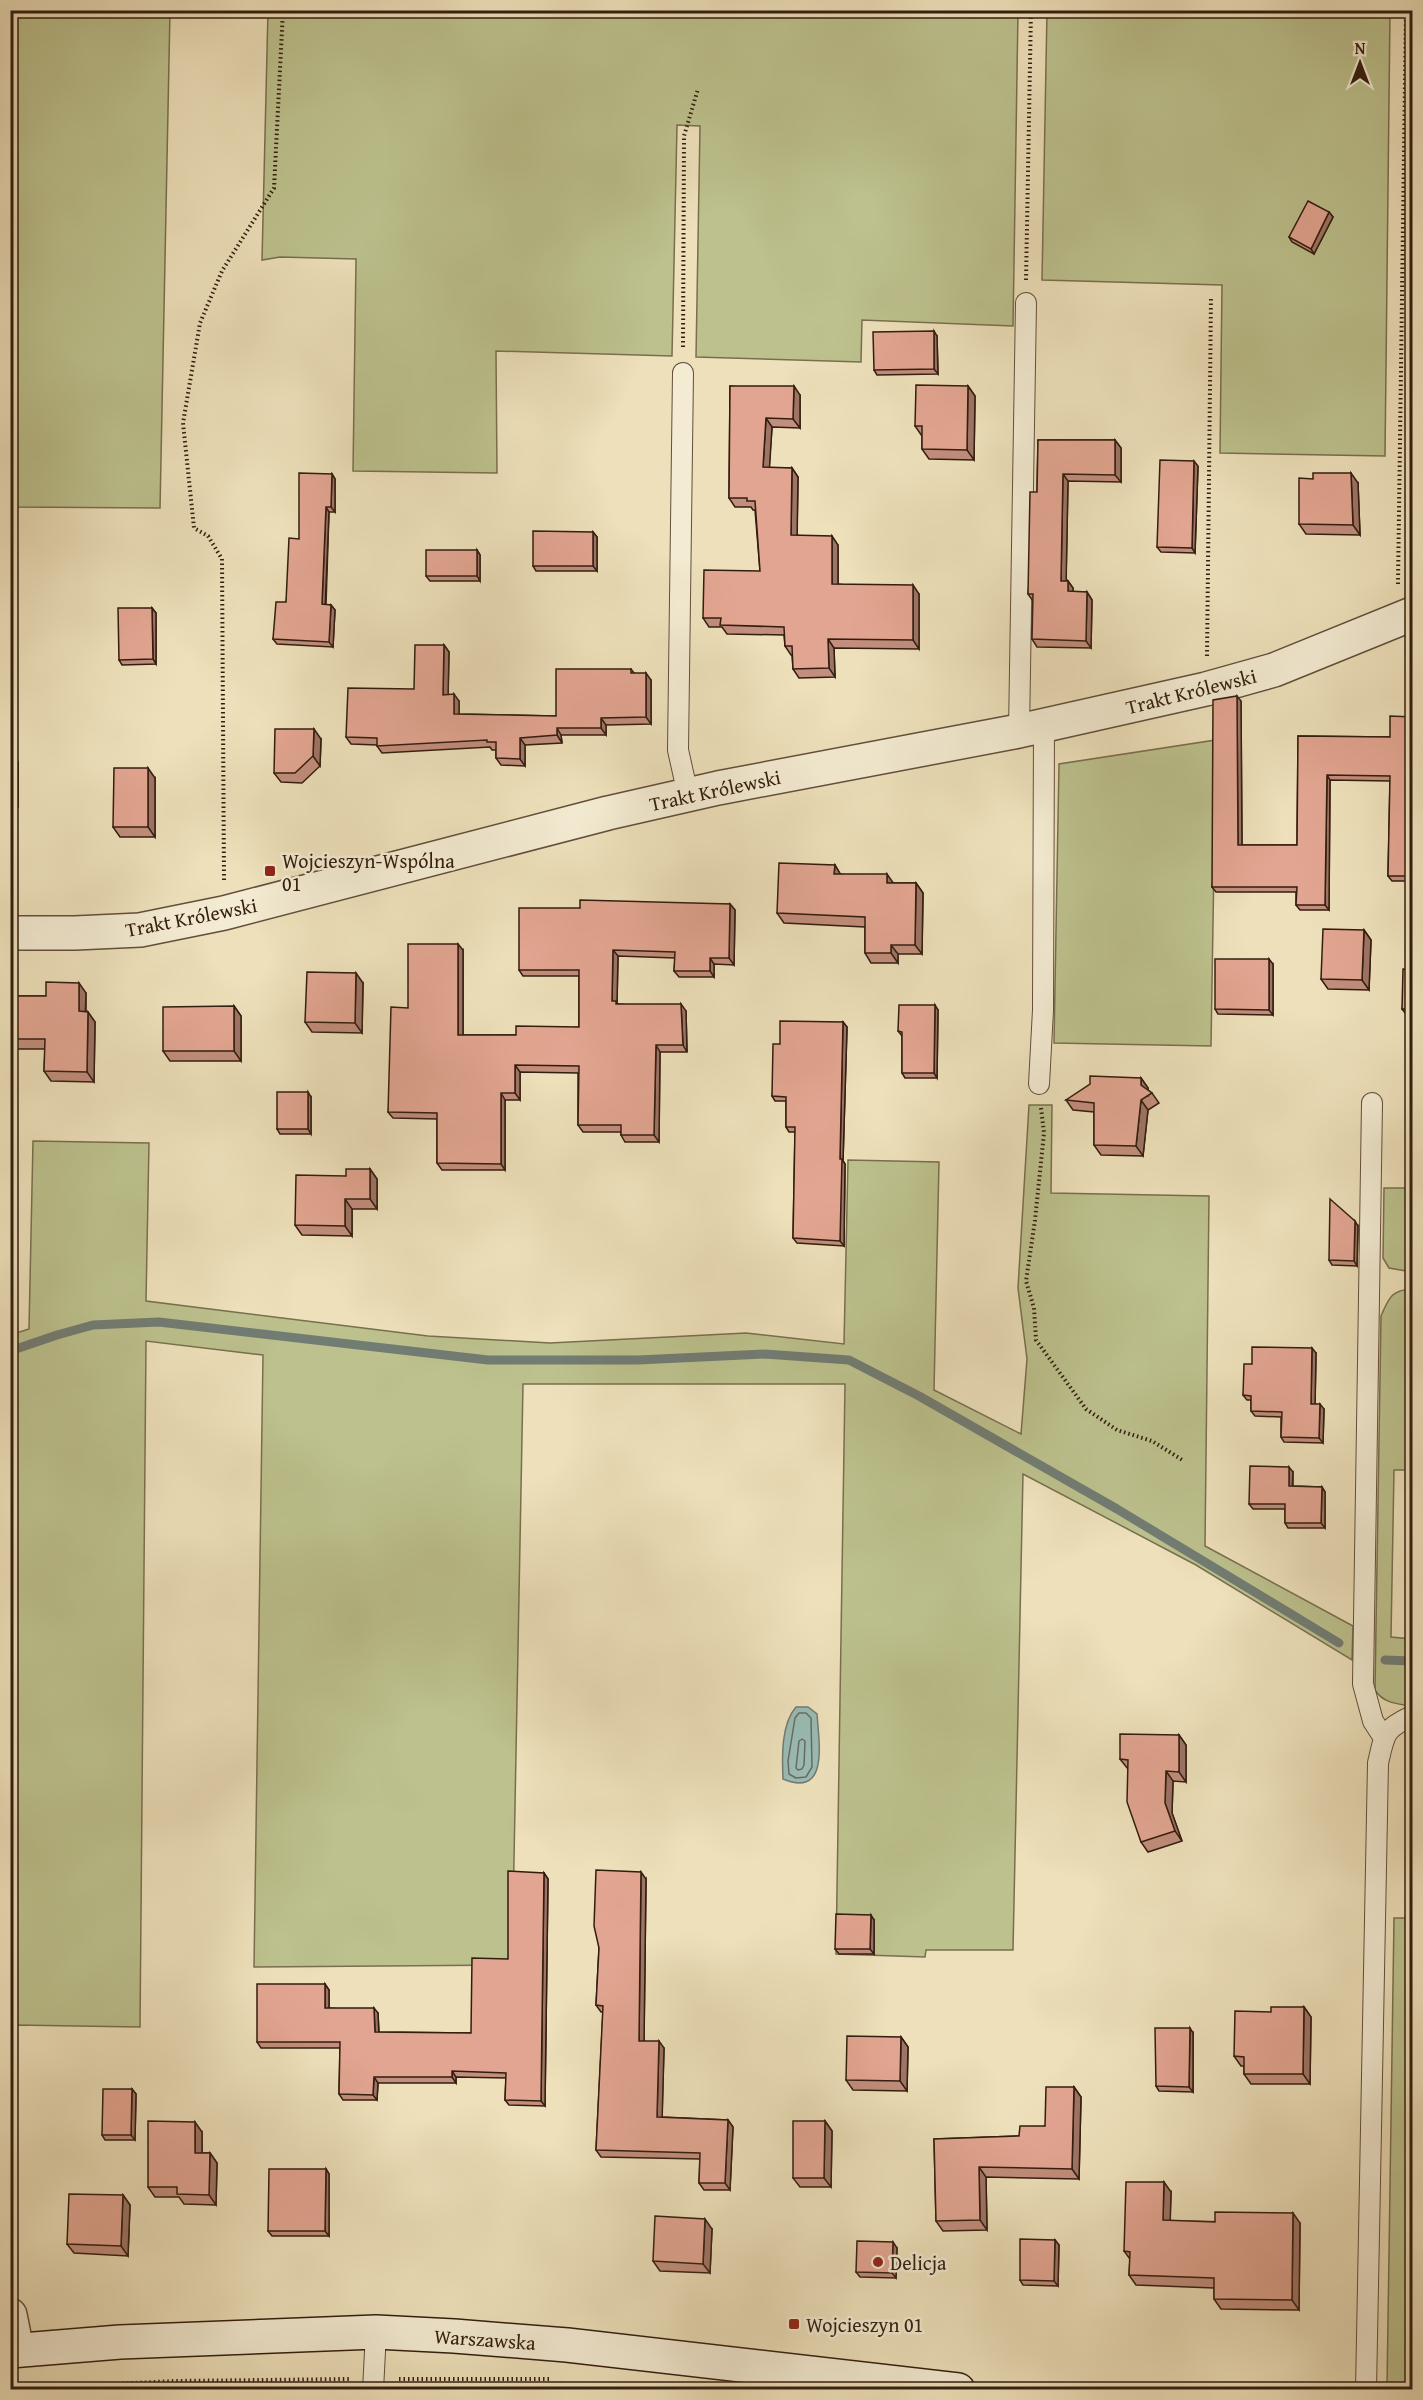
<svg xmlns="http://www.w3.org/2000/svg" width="1423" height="2400" font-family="'Gentium Book Plus',serif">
	<rect width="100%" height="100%" fill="#ede0ba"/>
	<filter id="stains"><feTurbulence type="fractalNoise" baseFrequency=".00333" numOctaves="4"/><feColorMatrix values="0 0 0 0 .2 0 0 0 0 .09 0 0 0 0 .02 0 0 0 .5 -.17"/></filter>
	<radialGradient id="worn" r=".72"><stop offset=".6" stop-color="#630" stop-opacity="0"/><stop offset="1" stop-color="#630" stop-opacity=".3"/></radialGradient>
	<g fill="#bcc18d" stroke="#786f4e" stroke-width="1.5">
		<path d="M11,10L170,11L160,508L11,507Z"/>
		<path d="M268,11H1018L1013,326L862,320L861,362L696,357L700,126L677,125L672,356L496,351L497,473L353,471L356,259L280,257L262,260Z"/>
		<path d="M1047,11H1390L1385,456L1220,453L1222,285L1042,280Z"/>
		<path d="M1216,740L1211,1046L1054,1043L1059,764Z"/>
		<path d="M1029,1105H1052L1051,1193L1209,1196L1205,1546L1353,1626L1352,1660L1196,1565L1023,1474L1013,1950H926L925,1957L836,1954L845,1384H523L512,1965L254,1967L263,1355L146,1341L140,2027L15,2025L14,2186L11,2177L10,1335L29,1329L33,1141L149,1143L146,1301L428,1336L550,1343L746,1333L844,1344L848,1160L939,1162L934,1390L1021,1434L1027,1359L1018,1288Z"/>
		<path d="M1384,1188H1412V1272L1389,1268L1383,1258Z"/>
		<path d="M1412,1289V1470H1394L1391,1637L1412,1639V1706H1411C1397,1704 1383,1703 1375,1690L1381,1316C1389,1298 1391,1290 1412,1289Z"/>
		<path d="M1394,1918H1412V2390L1387,2388Z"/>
	</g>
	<path fill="#9abcb5" stroke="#717c73" stroke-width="1.5" d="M796,1707H808L817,1714C819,1743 829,1798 783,1779C782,1757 781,1724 796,1707Z"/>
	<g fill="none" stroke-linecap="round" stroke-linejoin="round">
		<g stroke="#666c62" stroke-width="1.5">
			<path d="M799,1713H806L811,1718L812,1767L806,1777L796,1778L789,1774L788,1761L795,1718Z"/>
			<path d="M802,1739L805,1741L804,1765L802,1769L798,1770L796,1768L799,1741Z"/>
		</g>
		<g stroke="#717c73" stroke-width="9">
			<path d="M10,1351L57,1335L93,1325L159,1322L488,1360H638L765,1354L849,1360L919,1396L1117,1509L1339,1643"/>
			<path d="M1385,1660L1412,1661"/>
		</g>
		<g stroke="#624e3a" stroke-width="22">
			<g id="service">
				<path d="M683,373L678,750L688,795"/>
				<path d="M1019,731L1026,303"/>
				<path d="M1039,1084L1043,1010L1044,724"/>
				<path d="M1372,1103L1363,1684L1373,1721L1384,1738"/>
				<path d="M373,2390L376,2332"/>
				<path d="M1366,2390L1378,1763C1385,1733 1384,1729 1412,1716"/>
			</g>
		</g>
		<g stroke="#624e3a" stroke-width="36">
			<g id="tertiary">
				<path d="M10,933H75L140,930L224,913L608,813L718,788L1019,731L1206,689L1274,670L1412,614"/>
				<path d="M10,2315L17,2350"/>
			</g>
		</g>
		<g stroke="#331d0f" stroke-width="36">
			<path id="secondary" d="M10,2351L120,2342L376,2332L454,2336L567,2345L958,2390"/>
		</g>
		<g stroke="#331d0f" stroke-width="4" stroke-dasharray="1.5 3" stroke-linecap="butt">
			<path d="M1026,280L1031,10"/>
			<path d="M683,347L684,136L698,89"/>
			<path d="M1398,584L1406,10"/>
			<path d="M1207,656L1211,297"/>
			<path d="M224,880L222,559L208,536L194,528L183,423L200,323L222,271L274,188L283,10"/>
			<path d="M1041,1108L1044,1133L1035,1220L1026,1281L1034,1308L1036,1340L1086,1409L1117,1430L1152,1441L1184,1461"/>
			<path d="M399,2379H550"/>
			<path d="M10,2389L175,2381L349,2379"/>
		</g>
		<use href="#service" stroke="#f3ebd2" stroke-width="20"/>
		<use href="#tertiary" stroke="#f3ebd2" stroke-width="33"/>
		<use href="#secondary" stroke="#f3ebd2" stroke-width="33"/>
	</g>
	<g fill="#c28e7d" stroke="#331d0f" stroke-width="1.5">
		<path d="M1329,212L1333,217L1314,254L1292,242L1289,237Z"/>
		<path d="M937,336L938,374L877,375L874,370Z"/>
		<path d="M730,386L800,395V428L772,427L769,468H792L798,477L797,535L838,545V584L919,594V649L834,648L835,677L799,678L793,669L792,655H791L785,646L784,635L727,634L722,627H709L703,618L760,571L755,510H753L751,507H735L729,498Z"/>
		<path d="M968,386L975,396L974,460L929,459L922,449V436L915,426Z"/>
		<path d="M1038,440H1115L1121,448V482L1068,481L1066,581H1068L1073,588V592H1087L1092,600L1091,648L1037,647L1032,639L1033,601L1028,594L1037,492Z"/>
		<path d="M1198,466L1195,553L1161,552L1157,547Z"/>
		<path d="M332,474L335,479V512H329L326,605H331L335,610L333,647L277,644L273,639L286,602L299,539Z"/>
		<path d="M1358,483L1360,535L1306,534L1299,524Z"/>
		<path d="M593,532L597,537V571H536L533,566Z"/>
		<path d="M477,550L480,555V581H430L426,576Z"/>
		<path d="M152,608L156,613V664L122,665L119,660Z"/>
		<path d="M444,645L449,652L448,694L459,701V714L556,716L631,669L634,673L651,680V724L606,725V735H561L562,743L525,745V766L501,765L496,758V750H492L490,747L382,753L377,746V745L351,744L346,737L414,689Z"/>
		<path d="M1241,701L1242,845H1297L1298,736L1390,737L1413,717V881H1392L1388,876L1390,781L1330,780L1329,910H1300L1296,905V892H1216L1212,887Z"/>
		<path d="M321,739L320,766L302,783L281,782L274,773Z"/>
		<path d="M10,757L18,762V806H10Z"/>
		<path d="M155,778V837H120L113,827Z"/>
		<path d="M835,865L840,874L893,883H916L923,893L922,954H898V963H871L865,953V927L784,923L777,913Z"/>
		<path d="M730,904L735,910L734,965L714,964V977H679L674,971L675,958L618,956L617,1003L618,1004L686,1011L687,1052H660L659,1142H625L621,1135V1132H583L578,1125V1073L520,1072V1100H505V1170H442L437,1163V1119L393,1118L388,1112L408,1008L463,950V1035H516L579,1027V976H523L519,970L580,908Z"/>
		<path d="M1364,930L1371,940L1369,990L1328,989L1321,979Z"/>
		<path d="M1273,964V1015L1218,1014L1215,1009Z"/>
		<path d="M1413,970V1014H1406L1402,1009Z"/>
		<path d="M363,983L362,1033L312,1032L305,1022Z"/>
		<path d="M86,993V1011L88,1012L95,1022L94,1082L51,1081L44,1071L45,1049H10V996H46Z"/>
		<path d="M234,1006L241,1016V1061H170L163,1051Z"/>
		<path d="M938,1010L937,1078H905L902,1073V1036L898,1031Z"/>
		<path d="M843,1022L847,1027L843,1161L845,1164L844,1246L797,1243L793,1238L795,1132H789L786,1127V1101H775L772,1096L780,1044Z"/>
		<path d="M1141,1078L1148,1088V1090L1152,1093L1159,1103L1148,1110L1143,1156L1101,1155L1094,1145V1112L1073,1110L1066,1100Z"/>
		<path d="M311,1097V1134H280L277,1129Z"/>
		<path d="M370,1169L377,1179V1209H352V1236L302,1235L295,1225L346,1176Z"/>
		<path d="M1358,1226L1357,1266L1332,1265L1329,1260Z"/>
		<path d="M1316,1353L1315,1404L1324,1409L1323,1443L1284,1442L1281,1437V1417L1255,1416L1251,1411V1400H1247L1243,1395L1252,1364Z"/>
		<path d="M1293,1472V1486L1322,1487L1325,1492V1528H1288L1285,1523V1509H1253L1249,1504Z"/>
		<path d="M1179,1735L1186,1745V1782L1173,1781L1172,1813L1182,1841L1148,1852L1141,1842L1128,1769L1120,1759Z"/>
		<path d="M544,1873L548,1879L545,2106L509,2105L505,2100L506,2078L456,2077V2083H378L377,2100H343L339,2094L340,2048H261L257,2042L325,1984L329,1990V2008L378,2013L379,2032L471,2033L508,1959Z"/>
		<path d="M646,1879L644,2041L664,2048L662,2117L728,2120L733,2127L730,2190H704L699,2183L700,2159L601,2157L596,2150L603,2012H601L596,2005L599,1948Z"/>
		<path d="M874,1920V1954H839L835,1949Z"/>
		<path d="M1304,2007L1311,2017L1310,2084H1251L1244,2074V2066H1241L1234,2056L1271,2012Z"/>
		<path d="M1193,2033V2092L1159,2091L1156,2086Z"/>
		<path d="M901,2037L908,2047L907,2091L853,2090L846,2080Z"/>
		<path d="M1074,2087L1081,2097L1079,2179L986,2177L987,2230L943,2231L936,2221L934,2139L1019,2136L1045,2126Z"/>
		<path d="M132,2089L136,2094L135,2140H105L102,2135Z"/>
		<path d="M825,2121L832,2131L831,2187H800L793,2178Z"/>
		<path d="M202,2132V2153H210L217,2163L216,2205L184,2204L179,2197H155L148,2187Z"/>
		<path d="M326,2169L329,2174V2236H272L268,2231Z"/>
		<path d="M1171,2192L1170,2221L1300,2223L1299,2310L1221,2309L1214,2299V2288L1136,2285L1129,2275L1130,2259L1124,2251Z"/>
		<path d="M123,2195L130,2205L128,2256L74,2253L67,2244Z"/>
		<path d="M712,2229L710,2273L660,2271L653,2261Z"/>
		<path d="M1055,2240L1059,2245L1058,2286L1023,2285L1020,2280Z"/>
		<path d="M897,2248L896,2278L860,2277L856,2272Z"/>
	</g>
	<g fill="#9e7466" stroke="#331d0f" stroke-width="1.5">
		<path d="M1329,212L1333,217L1314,254L1311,249Z"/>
		<path d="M934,331L937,336L938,374L934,369Z"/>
		<path d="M794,386L800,395V428L793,419Z"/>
		<path d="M968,386L975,396L974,460L967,450Z"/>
		<path d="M766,418L772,427L769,476L763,467Z"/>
		<path d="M1115,440L1121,448V482L1115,475Z"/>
		<path d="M1194,461L1198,466L1195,553L1192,548Z"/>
		<path d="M792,468L798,477L797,544L791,535Z"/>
		<path d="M1351,473L1358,483L1360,535L1353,525Z"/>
		<path d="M332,474L335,479V512L331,507Z"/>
		<path d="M1063,474L1068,481L1066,588L1061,581Z"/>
		<path d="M326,507L329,512L325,609L322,604Z"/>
		<path d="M593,532L597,537V571L593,566Z"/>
		<path d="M832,536L838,545V593L832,584Z"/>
		<path d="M477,550L480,555V581L477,576Z"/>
		<path d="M1068,581L1073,588V599L1068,591Z"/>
		<path d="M913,585L919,594V649L913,640Z"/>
		<path d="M1087,592L1092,600L1091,648L1086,641Z"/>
		<path d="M331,605L335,610L333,647L329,642Z"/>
		<path d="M152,608L156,613V664L153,659Z"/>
		<path d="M828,639L834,648L835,677L829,668Z"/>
		<path d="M444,645L449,652L448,702L443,695Z"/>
		<path d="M646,673L651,680V724L646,717Z"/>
		<path d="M454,694L459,701V721L454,714Z"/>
		<path d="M1237,696L1241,701L1242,850L1238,845Z"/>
		<path d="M601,718L606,725V735L601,728Z"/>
		<path d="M557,728L561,735L562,743L557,735Z"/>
		<path d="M314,729L321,739L320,766L313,756Z"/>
		<path d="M520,738L525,745V766L520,759Z"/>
		<path d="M15,757L18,762V806L15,801Z"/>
		<path d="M148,768L155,778V837L148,827Z"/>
		<path d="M1327,775L1330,780L1329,910L1325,905Z"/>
		<path d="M835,865L841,875L834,874Z"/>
		<path d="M887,874L894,884L887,883Z"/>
		<path d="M916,883L923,893L922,954L915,945Z"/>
		<path d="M730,904L735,910L734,965L729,958Z"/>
		<path d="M1364,930L1371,940L1369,990L1362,980Z"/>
		<path d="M458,944L463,950V1041L458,1035Z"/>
		<path d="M891,945L898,954V963L891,953Z"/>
		<path d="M613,950L618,956L617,1003L620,1007L612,1001Z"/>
		<path d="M710,958L714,964V977L710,971Z"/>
		<path d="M1269,959L1273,964V1015L1269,1010Z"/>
		<path d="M356,973L363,983L362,1033L355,1023Z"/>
		<path d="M79,983L86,993L85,1021L79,1011Z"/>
		<path d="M681,1004L686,1011L687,1052L683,1045Z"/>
		<path d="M935,1005L938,1010L937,1078L934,1073Z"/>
		<path d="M234,1006L241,1016V1061L234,1051Z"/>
		<path d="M88,1012L95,1022L94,1082L87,1072Z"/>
		<path d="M843,1022L847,1027L843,1161L845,1164L844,1246L840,1241V1159Z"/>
		<path d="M656,1045L660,1052L659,1142L654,1135Z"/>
		<path d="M515,1065L520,1072V1100L515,1093Z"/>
		<path d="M1141,1078L1148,1088V1095L1141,1085Z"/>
		<path d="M308,1092L311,1097V1134L308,1129Z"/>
		<path d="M501,1093L505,1100V1170L501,1164Z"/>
		<path d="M1141,1100L1148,1110L1143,1156L1136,1146Z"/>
		<path d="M370,1169L377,1179V1209L370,1199Z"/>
		<path d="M345,1199L352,1209V1236L345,1226Z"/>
		<path d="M1355,1221L1358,1226L1357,1266L1354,1261Z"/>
		<path d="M1312,1348L1316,1353L1315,1409L1311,1404Z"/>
		<path d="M1320,1404L1324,1409L1323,1443L1319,1438Z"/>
		<path d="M1289,1467L1293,1472L1292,1491L1289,1486Z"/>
		<path d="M1322,1487L1325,1492V1528L1321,1523Z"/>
		<path d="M1179,1735L1186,1745V1782L1179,1772Z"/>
		<path d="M1166,1771L1173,1781L1172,1813L1182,1841L1175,1831L1165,1803Z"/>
		<path d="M641,1872L646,1879L644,2047L639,2041Z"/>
		<path d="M544,1873L548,1879L545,2106L541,2101Z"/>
		<path d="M871,1915L874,1920V1954L870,1949Z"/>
		<path d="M325,1984L329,1990V2013L325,2008Z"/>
		<path d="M1304,2007L1311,2017L1310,2084L1303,2074Z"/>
		<path d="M374,2008L378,2013L379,2038L375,2032Z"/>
		<path d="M1190,2028L1193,2033V2092L1189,2087Z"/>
		<path d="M901,2037L908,2047L907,2091L900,2081Z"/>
		<path d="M659,2041L664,2048L662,2124L657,2117Z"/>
		<path d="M452,2071L456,2077V2083L452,2077Z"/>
		<path d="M374,2077L378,2083L377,2100L373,2095Z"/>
		<path d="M1074,2087L1081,2097L1079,2179L1072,2169Z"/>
		<path d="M132,2089L136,2094L135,2140L131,2135Z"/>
		<path d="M728,2120L733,2127L730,2190L725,2183Z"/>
		<path d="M825,2121L832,2131L831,2187L824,2178Z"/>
		<path d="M195,2122L202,2132V2163L195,2153Z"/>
		<path d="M210,2153L217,2163L216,2205L209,2195Z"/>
		<path d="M979,2167L986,2177L987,2230L980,2220Z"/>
		<path d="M326,2169L329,2174V2236L325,2231Z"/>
		<path d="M1164,2182L1171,2192L1170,2230L1163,2220Z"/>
		<path d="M123,2195L130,2205L128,2256L121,2246Z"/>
		<path d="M1293,2213L1300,2223L1299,2310L1292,2300Z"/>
		<path d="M705,2219L712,2229L710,2273L703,2264Z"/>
		<path d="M1055,2240L1059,2245L1058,2286L1054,2281Z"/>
		<path d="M893,2242L897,2248L896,2278L892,2273Z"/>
	</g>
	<g fill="#e2a591" stroke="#331d0f" stroke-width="1.5">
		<path d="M1410,42H1413V90H1409Z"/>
		<path d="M1308,201L1329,212L1311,249L1289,237Z"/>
		<path d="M934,331V369L874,370L873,332Z"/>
		<path d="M916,385L968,386L967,450L922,449V426H915Z"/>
		<path d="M730,386H794L793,419L766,418L763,467L792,468L791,535L832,536V584L913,585V640L828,639L829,668L793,669L792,646H785L784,627L720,625L721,618H703L704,570L760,571L755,501H747V498H729Z"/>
		<path d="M1038,440H1115V475L1063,474L1061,581H1068V591L1087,592L1086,641L1032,639L1033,594H1028L1030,492H1037Z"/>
		<path d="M1160,460L1194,461L1192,548L1157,547Z"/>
		<path d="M299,473L332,474L331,507H326L322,604L331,605L329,642L273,639L276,602H286L289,538L299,539Z"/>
		<path d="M1313,473H1351L1353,525L1299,524V478L1313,479Z"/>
		<path d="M533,531L593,532V566H533Z"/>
		<rect x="426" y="550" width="51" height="26"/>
		<path d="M118,608H152L153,659L119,660Z"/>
		<path d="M415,645H444L443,695L454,694V714L556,716V669H631V673H646V717L601,718V728H557V735L520,738V759L496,758V742H487V740L377,746V738L346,737L348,688L414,689Z"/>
		<path d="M1237,696L1238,845H1297L1298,736L1390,737V716L1413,717V876H1388L1390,776L1327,775L1325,905H1296L1297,887H1212L1213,700Z"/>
		<path d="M275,729H314L313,756L295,773H274Z"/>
		<rect x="10" y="757" width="5" height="44"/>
		<path d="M114,768H148V827H113Z"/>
		<path d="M779,863L835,865L834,874H887V883H916L915,945H891V953H865V917L777,913Z"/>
		<path d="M580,900L730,904L729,958H710V971H674L675,952L613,950L612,1001H616V1004H681L683,1045H656L654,1135H621V1125H578L579,1066L515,1065V1093H501V1164L437,1163V1113L388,1112L391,1007L408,1008V944H458V1035H516V1026L579,1027V970H519V908H580Z"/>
		<path d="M1323,929L1364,930L1362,980L1321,979Z"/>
		<path d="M1215,959H1269V1010L1215,1009Z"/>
		<path d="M1403,969L1413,970V1009H1402Z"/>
		<path d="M307,972L356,973L355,1023L305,1022Z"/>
		<path d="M46,982L79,983V1011L88,1012L87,1072L44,1071L45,1039H10V996H46Z"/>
		<path d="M899,1005H935L934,1073H902V1032L898,1031Z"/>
		<path d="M234,1006V1051H163V1007Z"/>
		<path d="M780,1021L843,1022L840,1159H842L840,1241L793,1238L795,1127H786V1097L772,1096L773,1044H780Z"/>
		<path d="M1090,1076L1141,1078V1085L1152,1093L1141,1100L1136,1146L1094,1145V1103L1066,1100L1090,1084Z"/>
		<rect x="277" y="1092" width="31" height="37"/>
		<path d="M346,1169H370V1199H345V1226L295,1225L296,1175L346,1176Z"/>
		<path d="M1330,1199L1355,1221L1354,1261L1329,1260Z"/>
		<path d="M1252,1347L1312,1348L1311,1404H1320L1319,1438L1281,1437L1282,1412L1251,1411V1396L1243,1395L1244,1364H1252Z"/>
		<path d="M1250,1466L1289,1467V1486L1322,1487L1321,1523H1285V1504H1249Z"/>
		<path d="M1120,1734L1179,1735V1772L1166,1771L1165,1803L1175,1831L1141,1842L1127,1802L1128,1760L1120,1759Z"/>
		<path d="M596,1870L641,1872L639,2041H659L657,2117L728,2120L725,2183H699L700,2153L596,2150L603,2006L596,2005L599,1948L594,1926Z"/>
		<path d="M508,1871L544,1873L541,2101L505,2100L506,2073L452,2071V2077H374L373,2095L339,2094L340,2042H257V1984H325V2008H374L375,2032L471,2033L472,1958L508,1959Z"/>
		<path d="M836,1914L871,1915L870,1949H835Z"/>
		<path d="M1271,2007H1304L1303,2074H1244V2057L1234,2056L1235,2011L1271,2012Z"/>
		<path d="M1155,2028H1190L1189,2087L1156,2086Z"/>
		<path d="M847,2036L901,2037L900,2081L846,2080Z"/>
		<path d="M1046,2087H1074L1072,2169L979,2167L980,2220L936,2221L934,2139L1019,2136L1020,2126H1045Z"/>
		<path d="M103,2089H132L131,2135H102Z"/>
		<path d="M148,2121L195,2122V2153H210L209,2195L177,2194V2187H148Z"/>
		<path d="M793,2121H825L824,2178H793Z"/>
		<path d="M269,2169H326L325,2231H268Z"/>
		<path d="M1126,2182H1164L1163,2220L1215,2222V2212L1293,2213L1292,2300L1214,2299V2278L1129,2275L1130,2252L1124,2251Z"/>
		<path d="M69,2194L123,2195L121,2246L67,2244Z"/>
		<path d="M655,2216L705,2219L703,2264L653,2261Z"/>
		<path d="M1020,2239L1055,2240L1054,2281L1020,2280Z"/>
		<path d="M857,2241L893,2242L892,2273L856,2272Z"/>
	</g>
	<g fill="#8f2418" stroke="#f3ebd2" stroke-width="2">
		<rect x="264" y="865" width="12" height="12" rx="3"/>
		<circle cx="878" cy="2262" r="6"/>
		<rect x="788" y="2318" width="12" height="12" rx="3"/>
	</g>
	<g text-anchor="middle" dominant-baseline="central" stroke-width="5" stroke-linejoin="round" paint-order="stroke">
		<g font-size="20" fill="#331d0f" stroke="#f3ebd2">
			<text transform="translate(1191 691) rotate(-14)">Trakt Królewski</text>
			<text transform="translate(715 790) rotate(-12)">Trakt Królewski</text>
			<text transform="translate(191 917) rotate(-11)">Trakt Królewski</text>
			<text transform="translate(485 2339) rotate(4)">Warszawska</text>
		</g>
		<g font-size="20" fill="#331d0f" stroke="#f3ebd2" text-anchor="start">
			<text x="282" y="860">Wojcieszyn-Wspólna<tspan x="282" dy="23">01</tspan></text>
			<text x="890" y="2262">Delicja</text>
			<text x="806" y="2324">Wojcieszyn 01</text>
		</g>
	</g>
	<rect width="1423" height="2400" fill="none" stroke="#ede0ba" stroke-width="36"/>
	<rect x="12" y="12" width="1399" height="2376" fill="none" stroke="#331d0f" stroke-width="3"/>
	<rect x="18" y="18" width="1387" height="2364" fill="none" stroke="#331d0f" stroke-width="1.5"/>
	<g transform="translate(1360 63)" stroke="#f3ebd2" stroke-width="4.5" paint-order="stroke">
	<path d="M0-4.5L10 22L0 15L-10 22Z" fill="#331d0f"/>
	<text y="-9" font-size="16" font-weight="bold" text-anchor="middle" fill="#331d0f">N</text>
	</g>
	<rect width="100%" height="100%" filter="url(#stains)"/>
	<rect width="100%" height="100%" fill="url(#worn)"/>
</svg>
